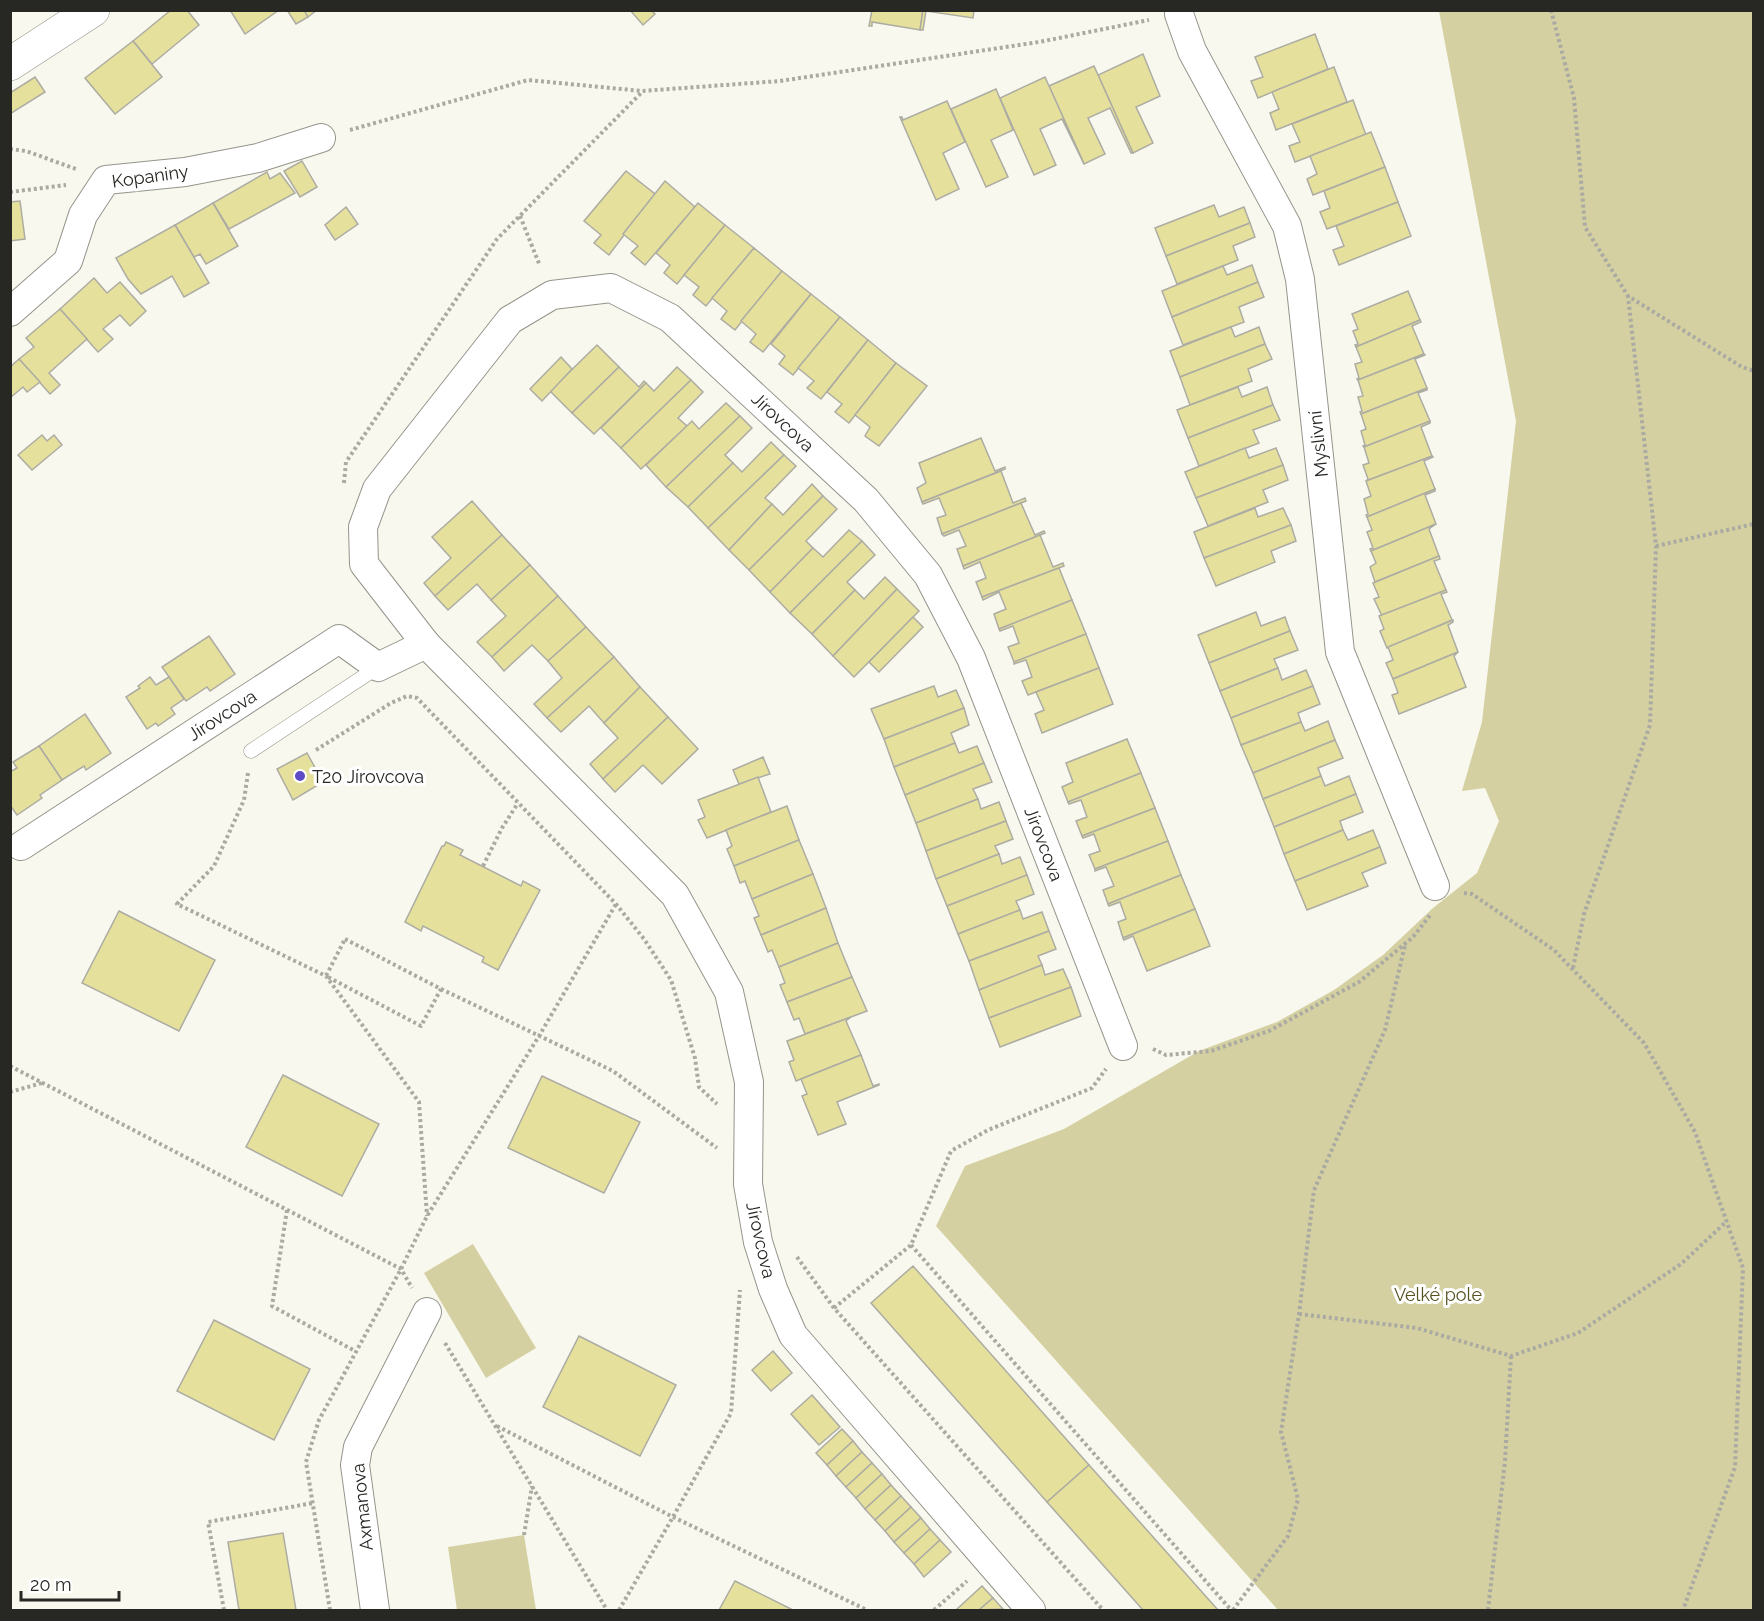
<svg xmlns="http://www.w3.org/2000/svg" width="1764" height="1621" font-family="Raleway,sans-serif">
	<rect width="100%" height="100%" fill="#f8f8ee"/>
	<g fill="#d4d0a2">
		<path d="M1439,11H1753V1610H1278L936,1226L965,1166L1064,1129L1199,1051L1277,1022L1334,990L1383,955L1433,908L1477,873L1499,821L1485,788L1462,791L1482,722L1516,421Z"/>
		<path d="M473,1244L536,1348L486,1378L424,1273Z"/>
		<path d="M524,1535L536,1610H457L448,1547Z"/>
	</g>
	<g fill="#e6e09d" stroke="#adaca3" stroke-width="1.5">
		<path d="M171,10H187L199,25L152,64L133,41Z"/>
		<path d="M230,10H279L245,34Z"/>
		<path d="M287,10H304L308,17L296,24Z"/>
		<path d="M304,10H317L308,17Z"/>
		<path d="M630,10H651L655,14L643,25Z"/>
		<path d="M872,10H923L920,30L872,22V26H869Z"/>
		<path d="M923,10H974L973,18L926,11L923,30H920Z"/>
		<path d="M1315,34L1328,69L1258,98L1251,81L1263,77L1255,57Z"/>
		<path d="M133,41L162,77L115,114L85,78Z"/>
		<path d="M1143,54L1160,96L1136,107L1153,143L1133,153L1098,75Z"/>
		<path d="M1094,66L1133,153H1131L1110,108L1088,118L1105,154L1084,164L1049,86Z"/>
		<path d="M1334,67L1347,102L1276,130L1270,113L1279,109L1272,92Z"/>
		<path d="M35,77L45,92L10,114V93Z"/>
		<path d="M1045,77L1084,164L1062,119L1040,129L1056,165L1034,175L1000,98Z"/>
		<path d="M996,89L1013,130L991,140L1008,177L986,187L951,109Z"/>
		<path d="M1353,100L1366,135L1295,162L1289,146L1300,142L1292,124Z"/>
		<path d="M947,101L965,142L943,153L959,189L936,200L900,117H902L903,120Z"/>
		<path d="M1371,132L1385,167L1313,195L1307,179L1317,174L1310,156Z"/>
		<path d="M302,161L317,187L300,197L284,171Z"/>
		<path d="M1385,167L1398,202L1327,229L1320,212L1330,208L1324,191Z"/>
		<path d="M626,171L655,194L609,255L594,243L601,235L584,221Z"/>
		<path d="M267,172L270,179L280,173L295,193L229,229L213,203Z"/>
		<path d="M665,181L695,207L645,265L631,253L638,246L623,234Z"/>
		<path d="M20,201L25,239L10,241V202Z"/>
		<path d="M1398,202L1411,236L1339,265L1333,250L1344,246L1336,226Z"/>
		<path d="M213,203L238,246L206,264L200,254L194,257L175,225Z"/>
		<path d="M698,203L725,225L677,284L664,273L670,265L656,253Z"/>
		<path d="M1214,205L1219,217L1244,207L1250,223L1166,256L1155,228Z"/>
		<path d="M346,207L358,224L335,240L325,225Z"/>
		<path d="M1250,223L1255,237L1233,246L1238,260L1177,284L1166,256Z"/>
		<path d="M175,225L209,283L184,297L172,276L141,294L128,279L116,258Z"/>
		<path d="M725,225L754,248L706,306L693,295L699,287L684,275Z"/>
		<path d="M754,248L782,271L735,330L721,319L727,311L712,298Z"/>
		<path d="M1252,265L1258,282L1172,317L1162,291L1223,266L1227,275Z"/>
		<path d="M782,271L811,294L763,352L750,342L756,334L741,321Z"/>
		<path d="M94,278L107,293L120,282L146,311L130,326L120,315L103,329L113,339L98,352L60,309Z"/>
		<path d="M1258,282L1264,297L1239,307L1244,322L1183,345L1172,317Z"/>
		<path d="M1408,291L1420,320L1356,347L1355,345L1358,344L1353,331L1358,329L1352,314Z"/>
		<path d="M811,294L840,317L793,375L779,364L785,356L771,344Z"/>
		<path d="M60,309L87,339L49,373L60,385L50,394L19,359L34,347L26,338Z"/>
		<path d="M840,317L868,340L821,399L807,388L814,381L798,368Z"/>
		<path d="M1420,320L1421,322L1412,326L1424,354L1358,380L1357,379L1359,378L1355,364L1362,362L1356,347Z"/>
		<path d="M1231,327L1235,337L1259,327L1265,344L1180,377L1170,351Z"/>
		<path d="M868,340L896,363L849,423L835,412L842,404L827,392Z"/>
		<path d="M1265,344L1272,359L1248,369L1252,381L1190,405L1180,377Z"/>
		<path d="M597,345L619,367L572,413L550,391Z"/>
		<path d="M1424,354L1425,355L1415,359L1427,388L1361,414L1360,412L1362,411L1358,397L1363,396L1358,380Z"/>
		<path d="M561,357L572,369L542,401L530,389Z"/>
		<path d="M19,359L40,382L27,392L23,387L10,398V367Z"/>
		<path d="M896,363L927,386L879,446L865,436L870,427L855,415Z"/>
		<path d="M619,367L639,387L644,381L646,383L594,434L572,413Z"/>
		<path d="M677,367L691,380L621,448L601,428L646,383L654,391Z"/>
		<path d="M691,380L703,392L678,418L687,426L641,469L621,448Z"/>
		<path d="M1238,387L1242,397L1267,387L1273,405L1188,438L1177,410Z"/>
		<path d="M1427,388V390L1418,393L1430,421L1364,447L1363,446L1365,445L1361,431L1366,429L1361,414Z"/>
		<path d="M726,403L740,416L666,487L646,465L692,421L699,429Z"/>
		<path d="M1273,405L1280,420L1253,430L1259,443L1199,466L1188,438Z"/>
		<path d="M740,416L752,428L725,455L733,463L688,507L666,487Z"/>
		<path d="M1430,421V423L1421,427L1432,456L1366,481L1368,479L1363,465L1369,463L1364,447Z"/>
		<path d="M42,435L47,441L54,435L62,445L32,470L18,455Z"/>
		<path d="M981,438L995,471L1005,467V469L922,502L917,488L926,483L919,463Z"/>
		<path d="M771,442L784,455L708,528L688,507L733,463L742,472Z"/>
		<path d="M1245,448L1249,458L1276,448L1283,465L1196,498L1185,472Z"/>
		<path d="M784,455L796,466L765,498L772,504L729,550L708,528Z"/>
		<path d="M1432,456L1433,457L1424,461L1435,489L1367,517L1366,515L1368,514L1364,499L1371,496L1366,481Z"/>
		<path d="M1283,465L1288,480L1263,490L1268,502L1208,526L1196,498Z"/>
		<path d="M1001,471L1013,503L1025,498L1026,501L942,534L937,518L946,515L939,498L923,504L922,502Z"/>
		<path d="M812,484L823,496L749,570L729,550L772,504L783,515Z"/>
		<path d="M1435,489V491L1425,495L1436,524L1371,551L1370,549L1373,548L1367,532L1372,530L1367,517Z"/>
		<path d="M823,496L837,509L806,541L813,548L770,592L749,570Z"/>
		<path d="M472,501L502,535L435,596L424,583L451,558L432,537Z"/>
		<path d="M1021,503L1035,535L1044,531L1045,533L963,566L957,549L966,546L959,530L944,536L942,534Z"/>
		<path d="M1255,508L1258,517L1283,508L1291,525L1204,558L1194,532Z"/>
		<path d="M1436,524L1429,529L1439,556L1375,582L1370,567L1376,563L1371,551Z"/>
		<path d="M1291,525L1296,541L1271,551L1275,562L1216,586L1204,558Z"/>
		<path d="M849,530L862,541L790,613L770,592L813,548L823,557Z"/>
		<path d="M502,535L530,565L491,600L477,584L448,610L435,596Z"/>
		<path d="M1040,535L1053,567L1063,563L1064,566L982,597L976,582L986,578L980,562L964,569L963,566Z"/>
		<path d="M862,541L875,555L847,582L855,590L812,634L790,613Z"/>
		<path d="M1439,556L1440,559L1434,561L1446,590L1382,616L1374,599L1379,597L1373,583Z"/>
		<path d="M530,565L558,596L492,657L477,642L506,616L491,600Z"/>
		<path d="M1059,568L1072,600L999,629L994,614L1006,609L999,592L983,600L982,597Z"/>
		<path d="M885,577L897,589L833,656L812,634L855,590L864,599Z"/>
		<path d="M897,589L919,611L854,677L833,656Z"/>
		<path d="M1446,590L1447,592L1441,594L1452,620L1387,648L1380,631L1384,629L1379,616Z"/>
		<path d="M558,596L586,627L548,661L532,645L504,671L492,657Z"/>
		<path d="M1072,600L1086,634L1014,662L1008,647L1019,643L1013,626L1000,631L999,629Z"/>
		<path d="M1256,612L1261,626L1285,617L1290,631L1209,663L1198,635Z"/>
		<path d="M913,617L923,627L879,672L869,662Z"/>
		<path d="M1453,620V622L1448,625L1458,652L1393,679L1386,663L1393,660L1388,647Z"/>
		<path d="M586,627L614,657L547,718L534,704L562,678L548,661Z"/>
		<path d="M1290,631L1298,650L1274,659L1278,668L1220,691L1209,663Z"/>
		<path d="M1086,634L1099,668L1028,695L1022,681L1032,677L1026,660L1014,664V662Z"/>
		<path d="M209,636L235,674L210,691L207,687L186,701L162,667Z"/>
		<path d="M1458,652L1454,656L1466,687L1399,714L1392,695L1398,693L1393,679Z"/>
		<path d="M614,657L640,687L604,723L589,706L561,732L547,718Z"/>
		<path d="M1099,668L1113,704L1042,733L1035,714L1044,710L1036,692Z"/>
		<path d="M1278,668L1282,680L1306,670L1313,686L1231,718L1220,691Z"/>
		<path d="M150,677L156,685L169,677L184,699L171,708L175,714L158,726L156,723L147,729L126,697L140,688L138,686Z"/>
		<path d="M934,686L938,697L956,690L964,708L884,739L871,709Z"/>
		<path d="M1313,686L1320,704L1298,713L1301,722L1241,745L1231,718Z"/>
		<path d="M640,687L668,717L603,779L590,764L618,738L604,723Z"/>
		<path d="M964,708L969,725L951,733L955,743L894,767L884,739Z"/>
		<path d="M85,714L111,753L86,770L84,766L62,780L39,746Z"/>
		<path d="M668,717L698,749L662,784L643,765L615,792L603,779Z"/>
		<path d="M1328,721L1335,740L1253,773L1241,745L1301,722L1305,731Z"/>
		<path d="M1127,739L1141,773L1068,802L1062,787L1073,782L1066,763Z"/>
		<path d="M1335,740L1343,758L1318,768L1321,776L1263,799L1253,773Z"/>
		<path d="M955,743L959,753L977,746L984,763L905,795L894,767Z"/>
		<path d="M39,746L62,780L40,795L42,798L17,815L10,805V772L17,768L13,762Z"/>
		<path d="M307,753L323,782L293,800L277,769Z"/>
		<path d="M763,757L770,774L739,784L733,770Z"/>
		<path d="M984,763L992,782L973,789L978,799L916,823L905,795Z"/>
		<path d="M1141,773L1155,808L1082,836L1076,821L1087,817L1081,800L1069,804L1068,802Z"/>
		<path d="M1321,776L1325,786L1349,776L1356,794L1274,827L1263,799Z"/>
		<path d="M758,777L771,812L707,838L698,820L705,817L698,800Z"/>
		<path d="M1356,794L1363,812L1340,821L1343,830L1284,854L1274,827Z"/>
		<path d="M978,799L981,809L999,802L1006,821L926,851L916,823Z"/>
		<path d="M787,806L799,840L734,866L727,849L732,846L726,830Z"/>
		<path d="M1155,808L1168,841L1095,869L1089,855L1100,851L1094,834L1083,838L1082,836Z"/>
		<path d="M1006,821L1013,839L995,846L999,854L936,879L926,851Z"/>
		<path d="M1343,830L1348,840L1373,830L1380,847L1295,881L1284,854Z"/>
		<path d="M799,840L813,874L752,899L745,881L740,883L734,866Z"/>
		<path d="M1168,841L1181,875L1108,904L1103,890L1114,886L1106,867L1095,871V869Z"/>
		<path d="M446,842L463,850L460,855L521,886L523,881L540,890L498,970L482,962L484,957L423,926L421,931L405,922L442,846H444Z"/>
		<path d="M1380,847L1386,863L1362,873L1368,886L1307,910L1295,881Z"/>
		<path d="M999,854L1002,864L1020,857L1027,875L947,906L936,879Z"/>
		<path d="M813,874L826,908L761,935L754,918L759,916L752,899Z"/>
		<path d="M1027,875L1034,894L1016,901L1020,910L958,934L947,906Z"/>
		<path d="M1181,875L1195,909L1123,938L1118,922L1126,919L1120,902L1109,906L1108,904Z"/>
		<path d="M826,908L838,943L779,967L772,950L768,952L761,935Z"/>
		<path d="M1195,909L1210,946L1147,971L1133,936L1124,940L1123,938Z"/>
		<path d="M1020,910L1023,919L1042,912L1049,931L969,961L958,934Z"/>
		<path d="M119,911L215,960L179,1031L82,983Z"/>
		<path d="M1049,931L1056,949L1038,956L1042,965L979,990L969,961Z"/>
		<path d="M838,943L852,977L787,1002L780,985L785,983L779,967Z"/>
		<path d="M1042,965L1045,975L1063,969L1071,987L989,1018L979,990Z"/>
		<path d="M852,977L867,1011L805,1034L799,1018L794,1020L787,1002Z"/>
		<path d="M1071,987L1081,1016L1000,1047L989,1018Z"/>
		<path d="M851,1017L846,1021L861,1055L796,1081L789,1062L794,1060L787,1041Z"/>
		<path d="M861,1055L873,1086L879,1084V1085L837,1102L846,1124L818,1135L802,1096L807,1094L801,1079Z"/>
		<path d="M283,1075L379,1124L342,1196L246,1147Z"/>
		<path d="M542,1076L640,1122L604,1193L508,1148Z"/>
		<path d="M913,1266L1089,1465L1047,1502L871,1303Z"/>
		<path d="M214,1320L310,1369L274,1440L177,1391Z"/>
		<path d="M579,1336L676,1385L640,1456L543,1407Z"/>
		<path d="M773,1351L792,1373L771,1391L752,1370Z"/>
		<path d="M812,1395L840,1427L819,1445L791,1414Z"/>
		<path d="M842,1429L853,1441L827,1465L816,1453Z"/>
		<path d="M853,1441L862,1452L836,1476L827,1465Z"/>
		<path d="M862,1452L872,1463L846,1487L836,1476Z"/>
		<path d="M872,1463L882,1474L856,1498L846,1487Z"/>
		<path d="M1089,1465L1218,1610H1143L1047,1502Z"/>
		<path d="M882,1474L891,1485L865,1509L856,1498Z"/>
		<path d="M891,1485L901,1496L875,1520L865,1509Z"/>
		<path d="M901,1496L911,1507L885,1531L875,1520Z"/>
		<path d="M911,1507L921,1518L894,1542L885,1531Z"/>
		<path d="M921,1518L930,1529L904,1553L894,1542Z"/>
		<path d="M930,1529L940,1540L914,1564L904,1553Z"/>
		<path d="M283,1533L296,1610H239L228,1542Z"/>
		<path d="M940,1540L951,1552L924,1577L914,1564Z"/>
		<path d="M735,1581L793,1610H719Z"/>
		<path d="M982,1586L993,1598L979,1610H958L957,1609Z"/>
		<path d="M993,1598L1003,1609L979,1610Z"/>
	</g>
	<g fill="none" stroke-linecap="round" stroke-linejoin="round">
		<g stroke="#95948c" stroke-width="15">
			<path id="service" d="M251,751L378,667"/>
		</g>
		<g stroke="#95948c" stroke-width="30">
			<g id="minor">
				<path d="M1179,10V14L1192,51L1287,226L1300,279L1340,652L1435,886"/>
				<path d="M10,312L68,261L83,215L106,180L185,172L258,158L321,138"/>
				<path d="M21,846L339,639L378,667L426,644"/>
				<path d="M375,1610L355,1465L358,1447L427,1312"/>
				<path d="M1031,1610L793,1335L773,1289L758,1242L748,1184L749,1082L729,992L675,895L426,644L364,564L363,527L377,489L510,320L552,295L611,288L670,318L866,500L928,575L971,658L1123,1046"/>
			</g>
		</g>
		<g stroke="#95948c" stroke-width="34">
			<path id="tertiary" d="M10,64L93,10"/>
		</g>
		<g stroke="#aaaaa2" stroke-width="4" stroke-dasharray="3 3" stroke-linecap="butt">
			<path d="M1551,10L1574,98L1585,227L1628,296L1742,367L1754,371"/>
			<path d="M350,130L528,80L642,91L780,81L1039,42L1149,20"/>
			<path d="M10,149L26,151L76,169"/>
			<path d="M10,192L66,185"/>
			<path d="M520,216L540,266"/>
			<path d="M344,483L346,462L497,239L642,92"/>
			<path d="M1656,546L1754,524"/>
			<path d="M316,750L391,703L407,696L417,698L616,904L644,939L671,980L695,1058L699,1087L717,1104"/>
			<path d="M248,773L244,800L214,866L177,904L326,976L419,1102L427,1216"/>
			<path d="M483,866L502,828L518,803"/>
			<path d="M1464,893L1472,894L1554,950L1644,1043L1695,1132L1743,1268L1735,1467L1683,1610"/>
			<path d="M345,939L441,989L421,1026L326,976Z"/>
			<path d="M1573,968L1584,914L1650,725L1656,546L1628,296"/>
			<path d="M441,989L613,1071L717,1148"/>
			<path d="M1153,1049L1166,1055L1211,1051L1269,1031L1359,982L1413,937L1431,914"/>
			<path d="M10,1066L401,1269L412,1288"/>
			<path d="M10,1092L42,1083"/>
			<path d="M287,1210L272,1306L355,1351"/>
			<path d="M911,1245L1231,1610"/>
			<path d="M797,1257L834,1308L1103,1610"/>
			<path d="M834,1308L911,1245L951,1151L988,1130L1092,1088L1106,1069"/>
			<path d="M1299,1314L1417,1328L1511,1356L1578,1333L1681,1264L1727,1221"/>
			<path d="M445,1343L607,1610"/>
			<path d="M497,1426L673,1517L867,1610"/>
			<path d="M524,1535L532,1486"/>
			<path d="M224,1610L208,1522L313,1503"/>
			<path d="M330,1610L306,1462L319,1420L401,1269L427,1216L539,1036L616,904"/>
			<path d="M619,1610L673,1517L731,1413L740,1290"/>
			<path d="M934,1610L967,1581"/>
			<path d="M1233,1610L1288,1536L1298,1499L1281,1432L1299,1314L1314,1190L1385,1030L1405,945"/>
			<path d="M1488,1610L1505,1461L1511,1356"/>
		</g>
		<use href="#service" stroke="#fff" stroke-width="14"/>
		<use href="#minor" stroke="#fff" stroke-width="28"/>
		<use href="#tertiary" stroke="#fff" stroke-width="33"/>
	</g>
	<circle fill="#5d4cc5" stroke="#fff" stroke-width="2" cx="300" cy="776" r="6"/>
	<g text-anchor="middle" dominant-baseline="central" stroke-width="6" stroke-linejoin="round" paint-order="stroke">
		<g font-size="18" fill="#272723" stroke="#fff">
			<text transform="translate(150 176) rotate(-8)">Kopaniny</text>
			<text transform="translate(783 422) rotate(43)">Jírovcova</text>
			<text transform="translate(1318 444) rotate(-96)">Myslivní</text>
			<text transform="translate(222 715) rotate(-33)">Jírovcova</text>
			<text transform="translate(1044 844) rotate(69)">Jírovcova</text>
			<text transform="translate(761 1240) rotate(77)">Jírovcova</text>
			<text transform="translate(362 1507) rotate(-96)">Axmanova</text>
		</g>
		<g font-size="18" fill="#272723" stroke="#fff" text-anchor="start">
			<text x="312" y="776">T20 Jírovcova</text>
		</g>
		<g font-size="18" fill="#575321" stroke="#fff">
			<text x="1438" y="1294">Velké pole</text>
		</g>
	</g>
	<rect width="1764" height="1621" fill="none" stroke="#272723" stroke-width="24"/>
	<path d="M21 1591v9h98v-9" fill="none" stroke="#272723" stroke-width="3"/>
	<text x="30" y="1591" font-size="18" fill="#272723" stroke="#ffffff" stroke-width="4.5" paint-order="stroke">20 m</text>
</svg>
